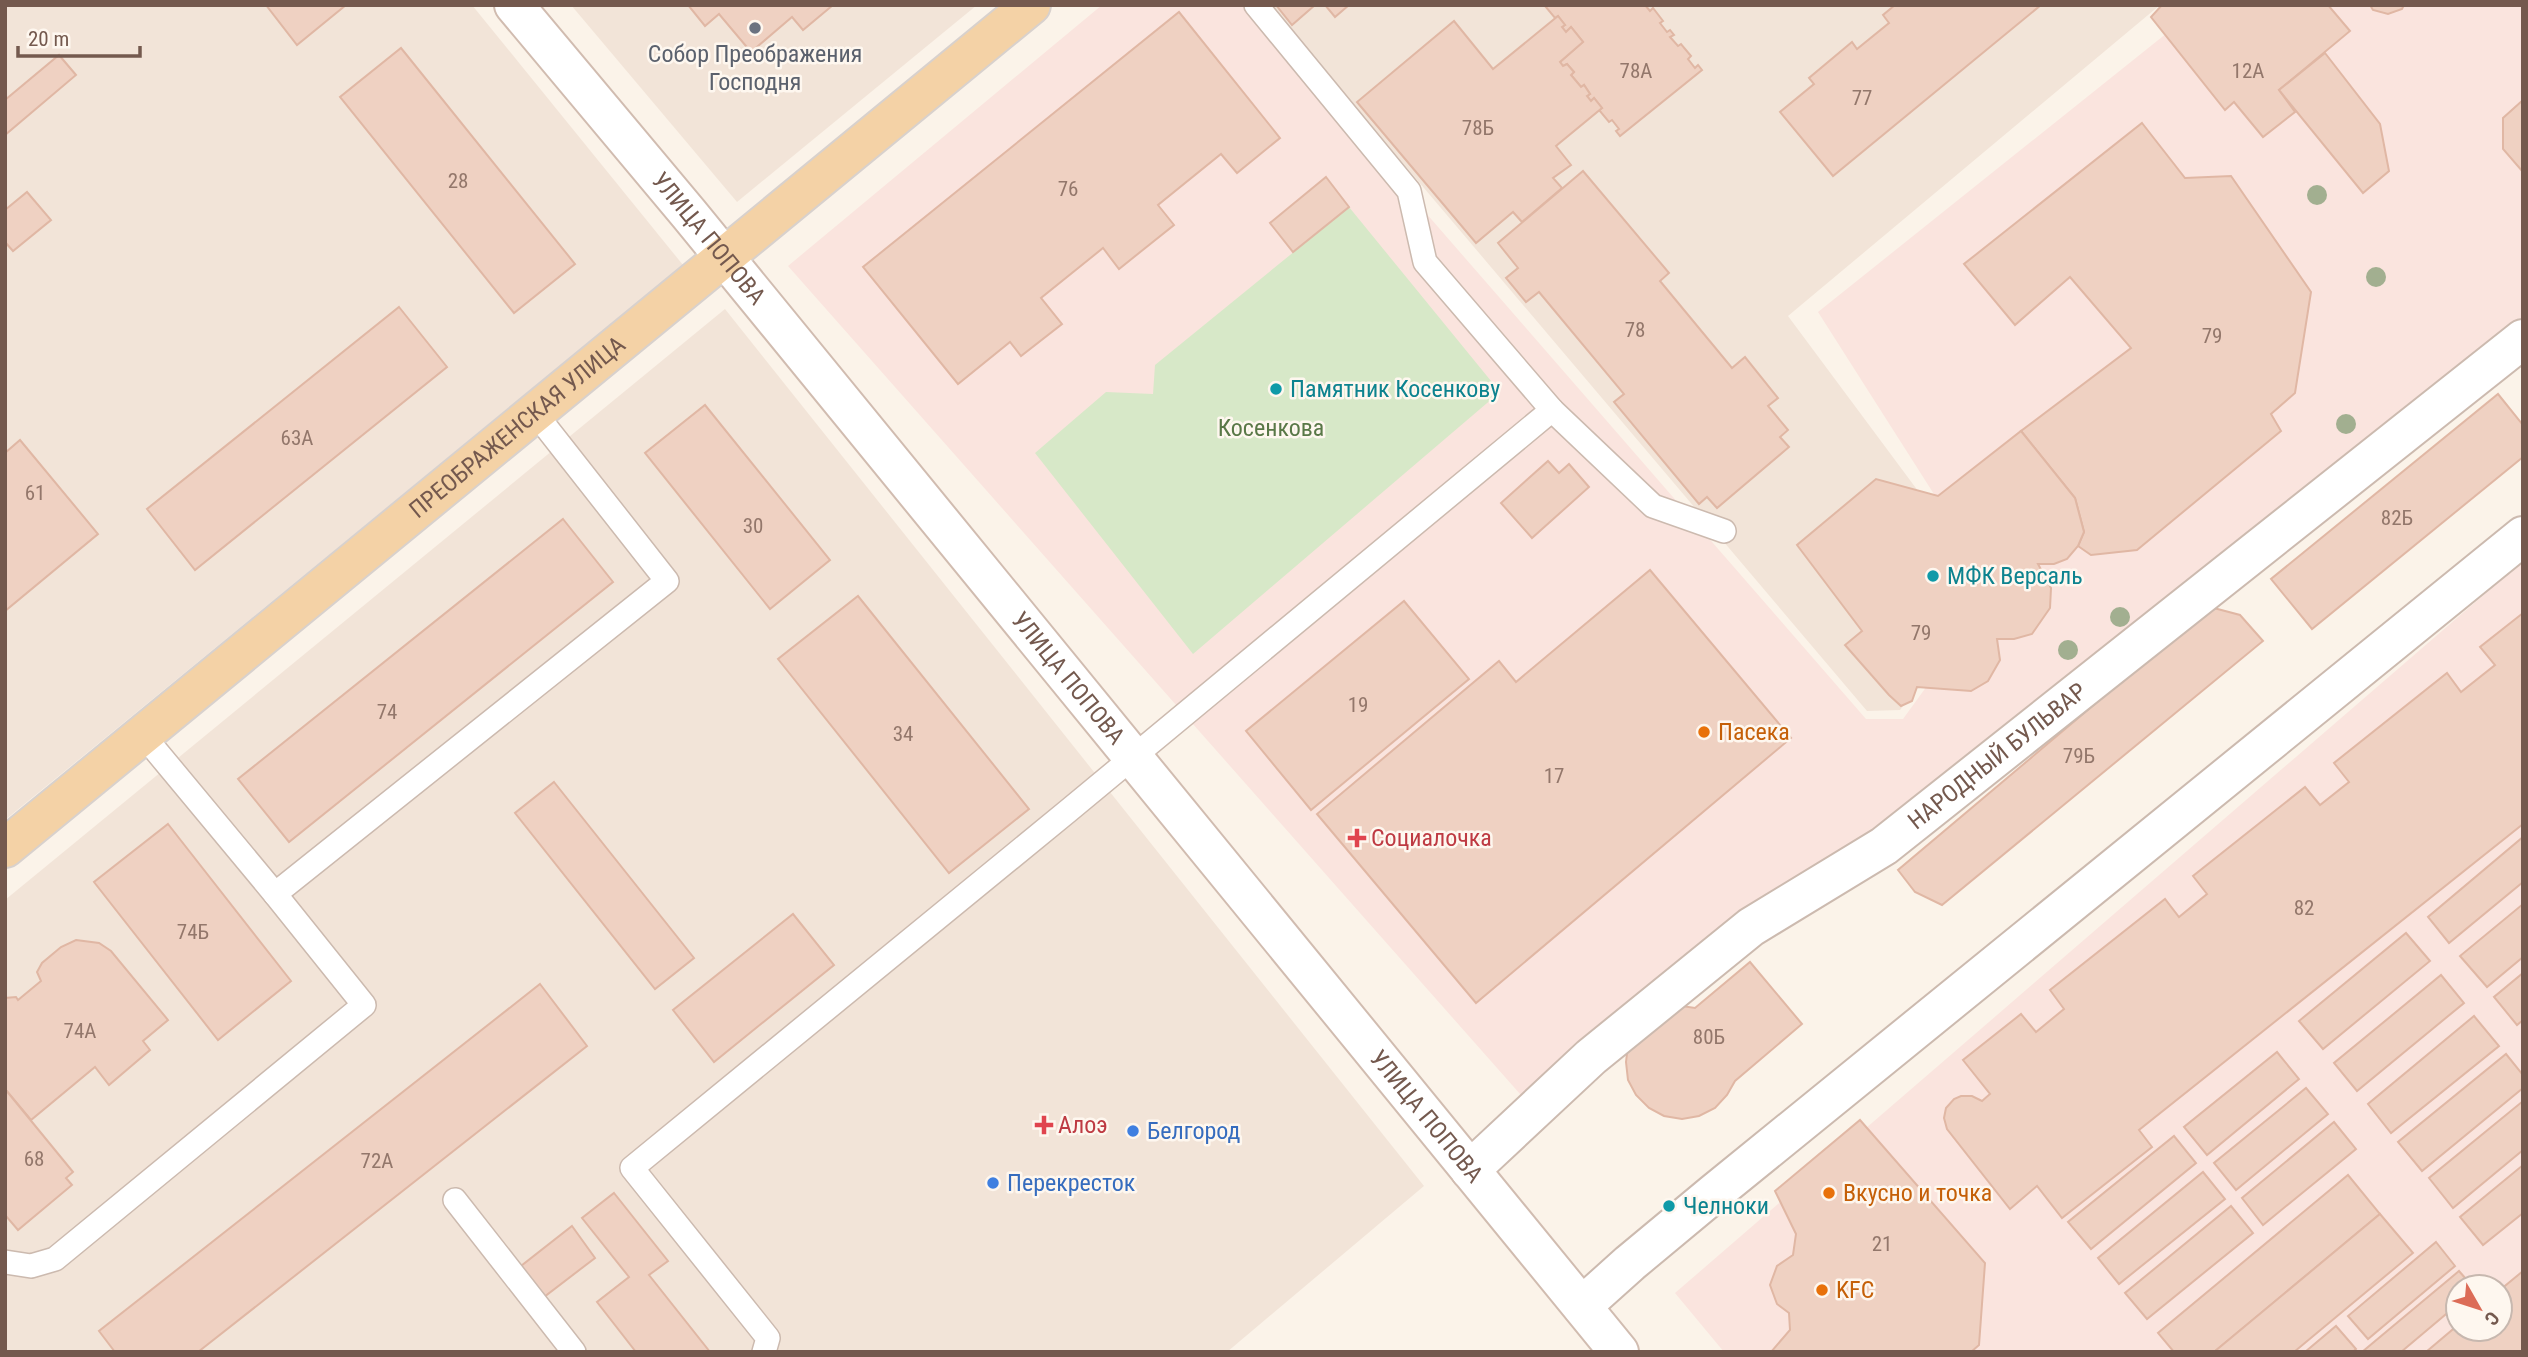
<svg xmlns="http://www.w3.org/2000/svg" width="2528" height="1357" font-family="'Roboto Condensed',sans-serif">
	<rect width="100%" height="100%" fill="#fbf3e9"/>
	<g fill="#f2e4d8">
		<path d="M5,5H472L683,265L5,820Z"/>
		<path d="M571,5H977L737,202Z"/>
		<path d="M1269,5H2160L1788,316L1953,538L1966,622L1900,710L1867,711Z"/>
		<path d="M725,309L1424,1186L1227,1352H5V900Z"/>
	</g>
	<g fill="#fae4de" fill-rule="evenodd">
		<path d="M1102,5H1245L1866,719H1903L1974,621L1960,535L1818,312L2202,5H2523V321L1543,1120L788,266Z"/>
		<path d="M2523,561V1352H1724L1675,1293ZM2458,1287H2500V1329H2458Z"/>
	</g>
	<path fill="#d7e8c8" d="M1349,207L1500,392L1193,654L1035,453L1106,392L1153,394L1155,365Z"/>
	<g fill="#efd1c2" stroke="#e0b7a4" stroke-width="2">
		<path d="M266,5H346L297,45Z"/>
		<path d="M688,5H833L803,30L792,17L751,52L719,14L705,26Z"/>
		<path d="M1276,5H1315L1292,25Z"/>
		<path d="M1325,5H1349L1335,17Z"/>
		<path d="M1645,5L1650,11L1653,8L1663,21L1660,23L1667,32L1670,30L1674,35L1670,37L1678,46L1681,44L1691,56L1688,59L1695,68L1698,65L1702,70L1620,136L1616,131L1619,129L1612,120L1609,122L1599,110L1602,108L1594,98L1591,101L1587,96L1590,94L1584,85L1581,87L1571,75L1574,72L1567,64L1563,66L1560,62L1583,42L1571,27L1566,32L1562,27L1565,25L1558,16L1555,18L1545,6Z"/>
		<path d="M1895,5H2041L1833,176L1780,112L1814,84L1809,78L1852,42L1857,49L1889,23L1883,15Z"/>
		<path d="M2162,5H2328L2350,31L2279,90L2295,112L2263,137L2234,102L2225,110L2151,17Z"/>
		<path d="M2370,5H2404L2402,9L2388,14L2373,10Z"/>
		<path d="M1179,12L1280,138L1237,173L1221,154L1158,205L1174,225L1119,269L1103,248L1041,298L1062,324L1021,356L1010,342L958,384L863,267Z"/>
		<path d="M1558,16L1565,25L1562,27L1566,32L1571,27L1583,42L1560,62L1563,66L1567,64L1574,72L1571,75L1581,87L1584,85L1590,94L1587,96L1591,101L1594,98L1602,108L1556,146L1571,165L1553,178L1562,188L1522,222L1513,212L1476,243L1357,102L1454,21L1493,69Z"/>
		<path d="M401,48L575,264L514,313L340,97Z"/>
		<path d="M2325,53L2380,124L2389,171L2363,193L2279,90Z"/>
		<path d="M59,55L76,75L5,135V100Z"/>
		<path d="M2523,100V172L2503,149V118Z"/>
		<path d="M2142,123L2185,178L2231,176L2311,292L2295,393L2271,414L2281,431L2137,550L2091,555L2078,546L2084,532L2075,498L2021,431L2131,348L2070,277L2015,325L1964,264Z"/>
		<path d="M1583,171L1669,273L1660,281L1732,368L1745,357L1778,398L1768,406L1788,430L1780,437L1789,447L1717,508L1707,497L1699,504L1614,402L1624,394L1539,292L1526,302L1506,278L1518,268L1498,243Z"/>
		<path d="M1326,177L1349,207L1293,252L1270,223Z"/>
		<path d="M27,192L51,220L13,251L5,242V210Z"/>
		<path d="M399,307L447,367L195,570L147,509Z"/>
		<path d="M2498,394L2523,425V457L2312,629L2271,579Z"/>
		<path d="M705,405L830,560L770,609L645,453Z"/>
		<path d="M2021,431L2075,498L2084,532L2078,546L2067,559L2054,564H2038L2051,588L2050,608L2032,634L2014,639H1997L2000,660L1988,681L1971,691L1917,687L1912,701L1901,706L1889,695L1845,645L1862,631L1797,545L1876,479L1938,496Z"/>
		<path d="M20,440L98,534L5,611V453Z"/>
		<path d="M1548,461L1559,473L1569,464L1589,487L1532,538L1501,503Z"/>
		<path d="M563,519L613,582L289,842L238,779Z"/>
		<path d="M1650,570L1791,738L1476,1003L1317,814L1499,661L1516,682Z"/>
		<path d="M858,596L1029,809L949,873L778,659Z"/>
		<path d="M1404,601L1469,679L1311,810L1246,731Z"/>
		<path d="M2210,607L2240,615L2263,641L1942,905L1915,892L1898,870Z"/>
		<path d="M2523,613V824L2139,1130L2152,1147L2062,1218L2037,1186L2010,1209L1947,1129L1944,1118L1946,1108L1954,1099L1961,1096H1972L1982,1101L1990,1094L1963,1060L2021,1014L2036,1032L2064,1009L2050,990L2165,899L2179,917L2207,894L2193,876L2305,787L2320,805L2349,782L2334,763L2447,673L2461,692L2495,665L2480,647Z"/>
		<path d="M554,782L694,958L655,989L515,813Z"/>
		<path d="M168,824L291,981L218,1040L94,882Z"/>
		<path d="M2523,837V882L2449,943L2428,917Z"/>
		<path d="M2523,904V957L2487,987L2460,956Z"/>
		<path d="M793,914L834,965L714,1062L673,1010Z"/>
		<path d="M2406,933L2430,961L2323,1049L2299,1021Z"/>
		<path d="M76,940L99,943L111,951L168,1020L143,1041L150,1050L109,1085L95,1067L31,1120L5,1089V998L16,997L18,1000L41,981L37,972L42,963L61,947Z"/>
		<path d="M1750,962L1802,1024L1735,1081L1727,1095L1715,1108L1699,1116L1682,1119L1664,1116L1649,1108L1636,1095L1628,1080L1626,1062L1628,1045L1682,1006L1695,1008Z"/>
		<path d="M2523,973V1020L2517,1025L2494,997Z"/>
		<path d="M2441,975L2464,1003L2357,1091L2334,1063Z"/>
		<path d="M540,984L587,1046L198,1352H115L99,1331Z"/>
		<path d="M2474,1016L2499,1046L2391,1133L2368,1104Z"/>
		<path d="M2277,1052L2299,1079L2207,1155L2184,1127Z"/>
		<path d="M2506,1054L2523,1075V1088L2422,1171L2398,1142Z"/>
		<path d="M2306,1088L2328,1114L2236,1190L2214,1163Z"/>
		<path d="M5,1089L73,1172L66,1178L72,1185L18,1230L5,1215Z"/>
		<path d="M2523,1101V1150L2453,1208L2429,1178Z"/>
		<path d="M1860,1120L1985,1263L1979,1345L1971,1352H1771L1790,1330L1789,1313L1777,1304L1770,1285L1777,1266L1793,1255L1796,1234L1775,1191Z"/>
		<path d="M2334,1122L2356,1149L2263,1225L2242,1198Z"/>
		<path d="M2174,1136L2196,1163L2091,1249L2068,1222Z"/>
		<path d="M2523,1165V1213L2483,1245L2460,1217Z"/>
		<path d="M2203,1172L2225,1199L2119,1284L2098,1258Z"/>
		<path d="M2348,1175L2380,1214L2214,1352H2174L2158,1333Z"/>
		<path d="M614,1193L668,1261L649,1275L710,1352H636L597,1302L629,1277L582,1218Z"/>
		<path d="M2231,1206L2253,1233L2147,1319L2125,1293Z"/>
		<path d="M2380,1214L2413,1253L2294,1352H2214Z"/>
		<path d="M572,1226L595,1258L544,1297L521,1266Z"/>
		<path d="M2436,1242L2455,1266L2368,1339L2348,1316Z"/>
		<path d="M2459,1271L2473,1287H2458V1304L2401,1352H2362Z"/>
		<path d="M2523,1271V1352H2426L2458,1325V1329H2500V1290Z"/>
		<path d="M2336,1326L2356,1349L2353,1352H2305Z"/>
	</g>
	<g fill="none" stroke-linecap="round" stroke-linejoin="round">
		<g stroke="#ccbaaf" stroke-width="26">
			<g id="lane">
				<path d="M1552,410L1653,506L1724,531"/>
				<path d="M275,894L667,581L535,413"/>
				<path d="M455,1200L574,1352"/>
				<path d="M5,1262L31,1266L55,1259L364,1005L275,894L143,735"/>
				<path d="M764,1352L768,1338L632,1168L1068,811L1552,410L1425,262L1409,191L1256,5"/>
			</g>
		</g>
		<g stroke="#ccbaaf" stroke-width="42">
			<g id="street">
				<path id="s1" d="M1470,1170L1591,1057L1751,927L1884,846L2523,339"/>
				<path d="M1582,1306L1630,1263L1713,1194L2523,536"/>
			</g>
		</g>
		<g stroke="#d1bcb0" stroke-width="42">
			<g id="secondary">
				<path id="s2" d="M514,5L689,214L1619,1352"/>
			</g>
		</g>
		<g stroke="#d8d1cd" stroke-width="42">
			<g id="primary">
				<path id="s3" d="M5,848L1031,5"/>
			</g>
		</g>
		<use href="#lane" stroke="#fff" stroke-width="23"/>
		<use href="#street" stroke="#fff" stroke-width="38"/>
		<use href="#secondary" stroke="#fff" stroke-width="38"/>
		<use href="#primary" stroke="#f4d2a6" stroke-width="38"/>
	</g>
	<g fill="#a2af90">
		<circle cx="2317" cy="195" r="10"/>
		<circle cx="2376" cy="277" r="10"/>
		<circle cx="2346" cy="424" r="10"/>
		<circle cx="2120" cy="617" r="10"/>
		<circle cx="2068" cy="650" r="10"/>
	</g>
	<circle fill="#6b7280" stroke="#fef7ef" stroke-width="2.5" cx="755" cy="28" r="7"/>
	<g fill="#0f9aa8" stroke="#fef7ef" stroke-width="2.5">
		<circle cx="1276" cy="389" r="7"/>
		<circle cx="1933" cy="576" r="7"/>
		<circle cx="1669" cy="1206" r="7"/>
	</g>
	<g fill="#e8710a" stroke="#fef7ef" stroke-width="2.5">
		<circle cx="1704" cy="732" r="7"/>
		<circle cx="1829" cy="1193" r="7"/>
		<circle cx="1822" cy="1290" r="7"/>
	</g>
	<g fill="#e0444e" stroke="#fef7ef" stroke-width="2.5">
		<path d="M1353.5 827.5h7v7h7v7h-7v7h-7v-7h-7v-7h7z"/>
		<path d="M1040.5 1114.5h7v7h7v7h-7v7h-7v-7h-7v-7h7z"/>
	</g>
	<g fill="#3f7fe0" stroke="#fef7ef" stroke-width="2.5">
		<circle cx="1133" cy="1131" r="7"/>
		<circle cx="993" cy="1183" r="7"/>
	</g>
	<g text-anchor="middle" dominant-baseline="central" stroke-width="5" stroke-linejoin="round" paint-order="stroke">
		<g font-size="21" fill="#93776b">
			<text x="1636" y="71">78А</text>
			<text x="2248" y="71">12А</text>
			<text x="1862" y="98">77</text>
			<text x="1478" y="128">78Б</text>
			<text x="458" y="181">28</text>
			<text x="1068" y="189">76</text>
			<text x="1635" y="330">78</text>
			<text x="2212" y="336">79</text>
			<text x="297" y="438">63А</text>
			<text x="35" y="493">61</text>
			<text x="2397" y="518">82Б</text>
			<text x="753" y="526">30</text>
			<text x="1921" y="633">79</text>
			<text x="1358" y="705">19</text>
			<text x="387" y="712">74</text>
			<text x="903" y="734">34</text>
			<text x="2079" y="756">79Б</text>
			<text x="1554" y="776">17</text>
			<text x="2304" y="908">82</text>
			<text x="193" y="932">74Б</text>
			<text x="80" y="1031">74А</text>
			<text x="1709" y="1037">80Б</text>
			<text x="34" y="1159">68</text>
			<text x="377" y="1161">72А</text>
			<text x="1882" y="1244">21</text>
		</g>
		<g font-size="24" fill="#5b616d" stroke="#fef7ef">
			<text x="755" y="54">Собор Преображения<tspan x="755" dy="28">Господня</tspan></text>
		</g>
		<g font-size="24" fill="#74594e" stroke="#fef7ef">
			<text stroke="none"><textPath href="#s2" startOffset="304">УЛИЦА ПОПОВА</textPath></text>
			<text stroke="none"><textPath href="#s3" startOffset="663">ПРЕОБРАЖЕНСКАЯ УЛИЦА</textPath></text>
			<text stroke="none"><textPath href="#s2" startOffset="872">УЛИЦА ПОПОВА</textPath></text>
			<text stroke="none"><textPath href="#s1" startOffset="672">НАРОДНЫЙ БУЛЬВАР</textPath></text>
			<text stroke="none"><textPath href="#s2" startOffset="1438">УЛИЦА ПОПОВА</textPath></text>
		</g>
		<g font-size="24" fill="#0d838f" stroke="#fef7ef" text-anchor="start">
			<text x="1290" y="389">Памятник Косенкову</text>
			<text x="1947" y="576">МФК Версаль</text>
			<text x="1683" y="1206">Челноки</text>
		</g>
		<g font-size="24" fill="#597847" stroke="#fef7ef">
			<text x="1271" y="428">Косенкова</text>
		</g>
		<g font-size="24" fill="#c56008" stroke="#fef7ef" text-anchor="start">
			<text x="1718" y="732">Пасека</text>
			<text x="1843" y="1193">Вкусно и точка</text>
			<text x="1836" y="1290">KFC</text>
		</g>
		<g font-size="24" fill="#be3a42" stroke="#fef7ef" text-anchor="start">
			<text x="1371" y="838">Социалочка</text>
			<text x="1058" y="1125">Алоэ</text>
		</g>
		<g font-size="24" fill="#366cbe" stroke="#fef7ef" text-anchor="start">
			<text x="1147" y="1131">Белгород</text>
			<text x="1007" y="1183">Перекресток</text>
		</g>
	</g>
	<rect width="2528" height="1357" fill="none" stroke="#74594e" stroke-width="14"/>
	<g transform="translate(2479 1308) rotate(129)"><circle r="33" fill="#fef7ef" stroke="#c7b8af" stroke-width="2"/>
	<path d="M0-5L12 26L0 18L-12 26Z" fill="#dc6c57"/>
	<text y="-10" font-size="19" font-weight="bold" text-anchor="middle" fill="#74594e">С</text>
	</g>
	<path d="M18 46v10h122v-10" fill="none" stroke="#74594e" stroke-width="3.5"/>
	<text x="28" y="46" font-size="21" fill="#74594e" stroke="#fef7ef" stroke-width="5" paint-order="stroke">20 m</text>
</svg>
